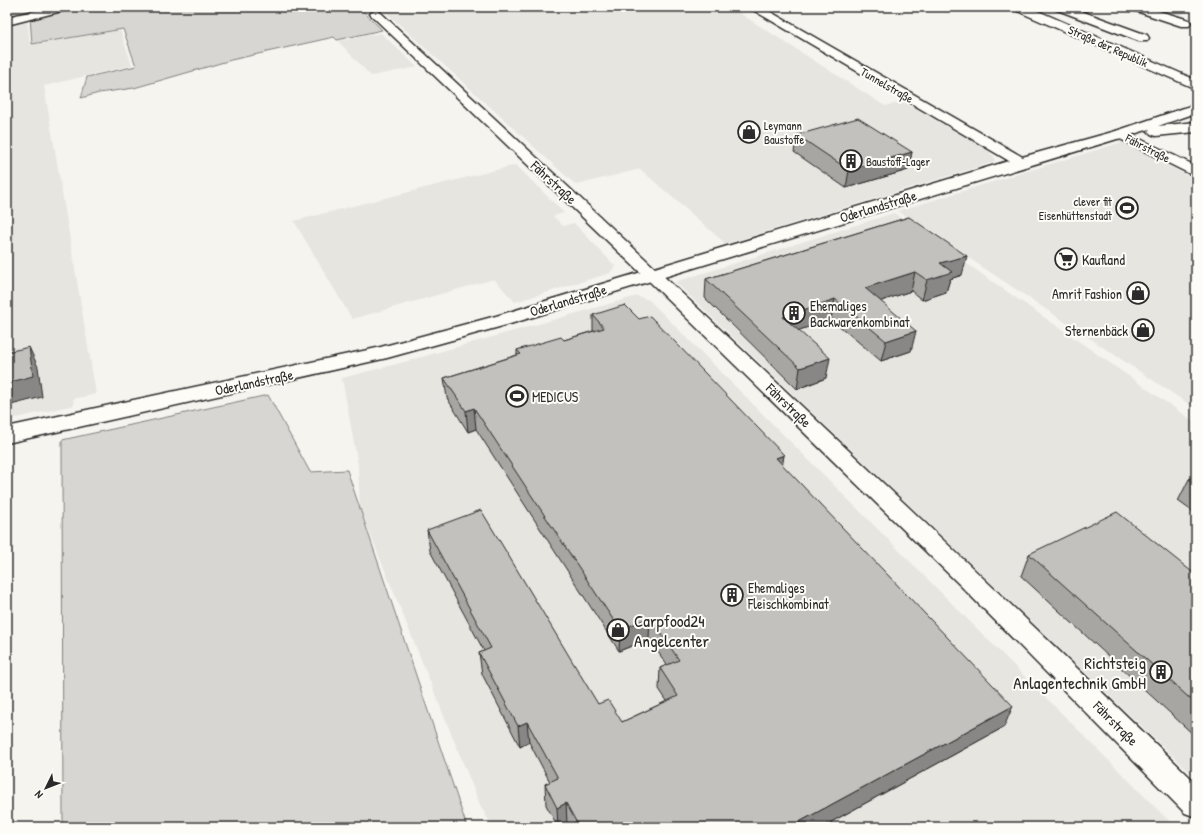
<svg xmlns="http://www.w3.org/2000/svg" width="1203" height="834" font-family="'Patrick Hand',sans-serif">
	<rect width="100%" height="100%" fill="#f5f4ef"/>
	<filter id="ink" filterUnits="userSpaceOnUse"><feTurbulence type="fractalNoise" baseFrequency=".025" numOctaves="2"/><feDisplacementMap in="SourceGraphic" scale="8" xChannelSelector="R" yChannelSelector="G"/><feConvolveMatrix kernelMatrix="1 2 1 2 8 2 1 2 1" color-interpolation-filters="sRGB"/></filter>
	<g filter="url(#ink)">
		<g fill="#e6e5e0">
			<path d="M7,7H50L7,17Z"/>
			<path d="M380,7H730L885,106L903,102L987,149L995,158L994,162L726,244L640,169L576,185Z"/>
			<path d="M1138,7H1196V9L1172,18Z"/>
			<path d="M27,19L30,45L120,30L132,65L44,86L96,394L73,399L74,405L7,420V24Z"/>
			<path d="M381,33L417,67L371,76L338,41Z"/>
			<path d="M1122,142L1196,180V409L898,211Z"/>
			<path d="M516,165L564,213L553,216L563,226L574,223L615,266L610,273L515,302L494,279L352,319L294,221Z"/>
			<path d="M894,213L1196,423V778L675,282Z"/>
			<path d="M637,296L649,300L1175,827H493L481,807L360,509L358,465L342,378L397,364Z"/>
		</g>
		<g fill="#d7d6d2" stroke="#81807e">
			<path d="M72,7H359L382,30L337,40L334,37L231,60L134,88L99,93L81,98L87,77L136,66L123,29L32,44L30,17Z"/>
			<path d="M268,395L310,472L347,470L467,827H63L62,440Z"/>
		</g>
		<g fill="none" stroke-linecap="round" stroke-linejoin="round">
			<g stroke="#2b2b2b" stroke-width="3">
				<g id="street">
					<path d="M51,7H72L70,9L7,25V17Z"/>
					<path d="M748,7H762L1026,159L1029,162L1026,165H1016Z"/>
					<path d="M1053,7H1070L1147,35L1149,38L1147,41H1139L1055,9Z"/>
					<path d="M1128,7H1146L1189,20L1191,23L1189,26H1181L1130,9Z"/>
					<path d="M376,10L380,12C654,266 927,522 1196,783V817L1185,813L961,586L646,278L372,16L370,14L372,12Z"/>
					<path d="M1121,130L1196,166V177L1116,137L1114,134L1116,131Z"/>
				</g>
			</g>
			<g stroke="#2b2b2b" stroke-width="3">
				<g id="secondary">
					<path d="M1013,7H1029L1196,80V89L1015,10Z"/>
					<path d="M1196,104V113L1158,126L1196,122V132L1156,136L1151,134L1148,131L1150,129L510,324L387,358L7,443V427L377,348L496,316L1015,159L1116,131Z"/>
				</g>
			</g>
			<use href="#street" fill="#fdfcf7" fill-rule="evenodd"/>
			<use href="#secondary" fill="#fdfcf7" fill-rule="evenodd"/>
		</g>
		<g fill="#a7a6a3" stroke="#2b2b2b">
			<path d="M797,135L912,152L908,170L846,188L794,152Z"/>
			<path d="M909,217L962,275L950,279L946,292L922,300L911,291L881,301L911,351L881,361L831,319L799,330L826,378L797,389L705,298L706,279Z"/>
			<path d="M593,315L639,319L784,455L782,465L1004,727L822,827H569L567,823L560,827H558L546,805L545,784L550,782L529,742L520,747L482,674L479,653L484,651L430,551L427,530L598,704L622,722L667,701L659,689L660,668L667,665L649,639L619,651L476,429L468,432L447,398L444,378L517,355V350L564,340L593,331Z"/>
			<path d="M1196,476V514L1178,501L1189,479Z"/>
			<path d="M1029,554L1196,575V737L1021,576Z"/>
		</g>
		<g fill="#888785" stroke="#2b2b2b">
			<path d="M912,152L908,170L846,188L849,170Z"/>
			<path d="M967,256L962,275L950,279L946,292L922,300L927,280L940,263Z"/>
			<path d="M915,272L911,291L861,308L865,288Z"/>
			<path d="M835,299L831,319L780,337L783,317Z"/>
			<path d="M916,331L911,351L881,361L886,341Z"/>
			<path d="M29,347L38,367L42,397L7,406V383Z"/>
			<path d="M830,358L826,378L797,389L800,368Z"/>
			<path d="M474,408L476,429L468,432L466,411Z"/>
			<path d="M784,455L781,476L776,458Z"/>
			<path d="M650,617L649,639L619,651L620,630Z"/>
			<path d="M1013,706L1004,727L822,827H790Z"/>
			<path d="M527,722L529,742L520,747L518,726Z"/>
			<path d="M566,803L567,823L558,827L557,808Z"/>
		</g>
		<g fill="#c2c1be" stroke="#2b2b2b">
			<path d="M858,118L912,152L849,170L797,135Z"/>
			<path d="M909,217L967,256L940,263L952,272L927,280L915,272L865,288L916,331L886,341L835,299L783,317L830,358L800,368L706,279Z"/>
			<path d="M625,305L639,319L650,316L784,455L776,458L1013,706L790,827H579L566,803L557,808L545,784L558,778L527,722L518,726L479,653L491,648L427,530L481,510L598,704L608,700L622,722L678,696L660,668L679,660L650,617L620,630L474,408L466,411L444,378L521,354L517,350L561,337L564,340L604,328L593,315Z"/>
			<path d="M29,347L33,376L7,383V352Z"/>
			<path d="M1196,476V485L1189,479Z"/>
			<path d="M1117,512L1196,575V704L1029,554Z"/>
		</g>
	</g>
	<defs>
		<g id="shop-ring" transform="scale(1.15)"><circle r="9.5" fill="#fdfcf7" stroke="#2b2b2b" stroke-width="1.5"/><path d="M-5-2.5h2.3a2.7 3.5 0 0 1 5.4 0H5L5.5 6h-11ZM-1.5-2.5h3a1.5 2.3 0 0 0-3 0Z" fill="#2b2b2b"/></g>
		<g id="building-ring" transform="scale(1.15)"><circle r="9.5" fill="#fdfcf7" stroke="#2b2b2b" stroke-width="1.5"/><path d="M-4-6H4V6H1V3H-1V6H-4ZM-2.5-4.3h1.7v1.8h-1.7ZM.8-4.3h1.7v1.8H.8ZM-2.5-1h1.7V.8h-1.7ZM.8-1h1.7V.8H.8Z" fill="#2b2b2b"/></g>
		<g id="stadium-ring" transform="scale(1.15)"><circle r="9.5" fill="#fdfcf7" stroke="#2b2b2b" stroke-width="1.5"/><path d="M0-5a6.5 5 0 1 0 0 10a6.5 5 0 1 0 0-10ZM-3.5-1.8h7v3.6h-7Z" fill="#2b2b2b"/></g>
		<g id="supermarket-ring" transform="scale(1.15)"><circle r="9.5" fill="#fdfcf7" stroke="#2b2b2b" stroke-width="1.5"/><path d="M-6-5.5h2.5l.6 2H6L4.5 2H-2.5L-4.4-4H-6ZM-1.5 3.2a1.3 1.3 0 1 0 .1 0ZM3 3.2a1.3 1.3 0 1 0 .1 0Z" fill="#2b2b2b"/></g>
	</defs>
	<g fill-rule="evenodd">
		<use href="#shop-ring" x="749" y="132"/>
		<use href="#building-ring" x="851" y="161"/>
		<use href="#stadium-ring" x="1127" y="208"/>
		<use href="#supermarket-ring" x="1066" y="259"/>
		<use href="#shop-ring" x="1138" y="293"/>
		<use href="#building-ring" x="794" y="313"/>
		<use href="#shop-ring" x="1143" y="330"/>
		<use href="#stadium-ring" x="517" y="396"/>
		<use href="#building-ring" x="732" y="595"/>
		<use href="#shop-ring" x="618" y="630"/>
		<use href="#building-ring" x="1161" y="672"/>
	</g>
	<g text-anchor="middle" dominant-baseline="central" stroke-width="4" stroke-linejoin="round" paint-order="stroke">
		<g font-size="12" fill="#2b2b2b" stroke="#fdfcf7">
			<text transform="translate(1108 46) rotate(24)">Straße der Republik</text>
			<text transform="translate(887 85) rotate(30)">Tunnelstraße</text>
			<text transform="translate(1148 148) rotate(27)">Fährstraße</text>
		</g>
		<g font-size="12" fill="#2b2b2b" stroke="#fdfcf7" text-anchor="start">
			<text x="764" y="125">Leymann<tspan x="764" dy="14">Baustoffe</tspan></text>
			<text x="866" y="161">Baustoff-Lager</text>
			<text x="1112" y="201" text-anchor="end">clever fit<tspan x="1112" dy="14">Eisenhüttenstadt</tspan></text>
		</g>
		<g font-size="14" fill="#2b2b2b" stroke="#fdfcf7">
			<text transform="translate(554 182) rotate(43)">Fährstraße</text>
			<text transform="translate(878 206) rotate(-17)">Oderlandstraße</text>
			<text transform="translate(568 300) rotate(-17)">Oderlandstraße</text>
			<text transform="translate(254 382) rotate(-12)">Oderlandstraße</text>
			<text transform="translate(789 405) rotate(44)">Fährstraße</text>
			<text transform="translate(1116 723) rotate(45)">Fährstraße</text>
		</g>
		<g font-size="14" fill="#2b2b2b" stroke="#fdfcf7" text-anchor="start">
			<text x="1082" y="259">Kaufland</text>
			<text x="1122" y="293" text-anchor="end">Amrit Fashion</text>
			<text x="810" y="305">Ehemaliges<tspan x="810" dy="16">Backwarenkombinat</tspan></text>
			<text x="1128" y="330" text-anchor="end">Sternenbäck</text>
			<text x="532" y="396">MEDICUS</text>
			<text x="748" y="587">Ehemaliges<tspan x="748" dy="16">Fleischkombinat</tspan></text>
		</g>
		<g font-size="17" fill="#2b2b2b" stroke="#fdfcf7" text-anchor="start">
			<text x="634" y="620">Carpfood24<tspan x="634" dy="20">Angelcenter</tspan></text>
			<text x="1146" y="662" text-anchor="end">Richtsteig<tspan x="1146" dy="20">Anlagentechnik GmbH</tspan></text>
		</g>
	</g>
	<rect width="1203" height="834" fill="none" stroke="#fdfcf7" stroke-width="24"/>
	<rect x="12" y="12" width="1179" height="810" fill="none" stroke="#2b2b2b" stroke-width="1.5" filter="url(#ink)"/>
	<g transform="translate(46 788) rotate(227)" stroke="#fdfcf7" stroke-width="3" paint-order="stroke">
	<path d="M0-3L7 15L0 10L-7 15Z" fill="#2b2b2b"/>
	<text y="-6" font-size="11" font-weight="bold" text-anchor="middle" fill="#2b2b2b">N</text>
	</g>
</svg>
